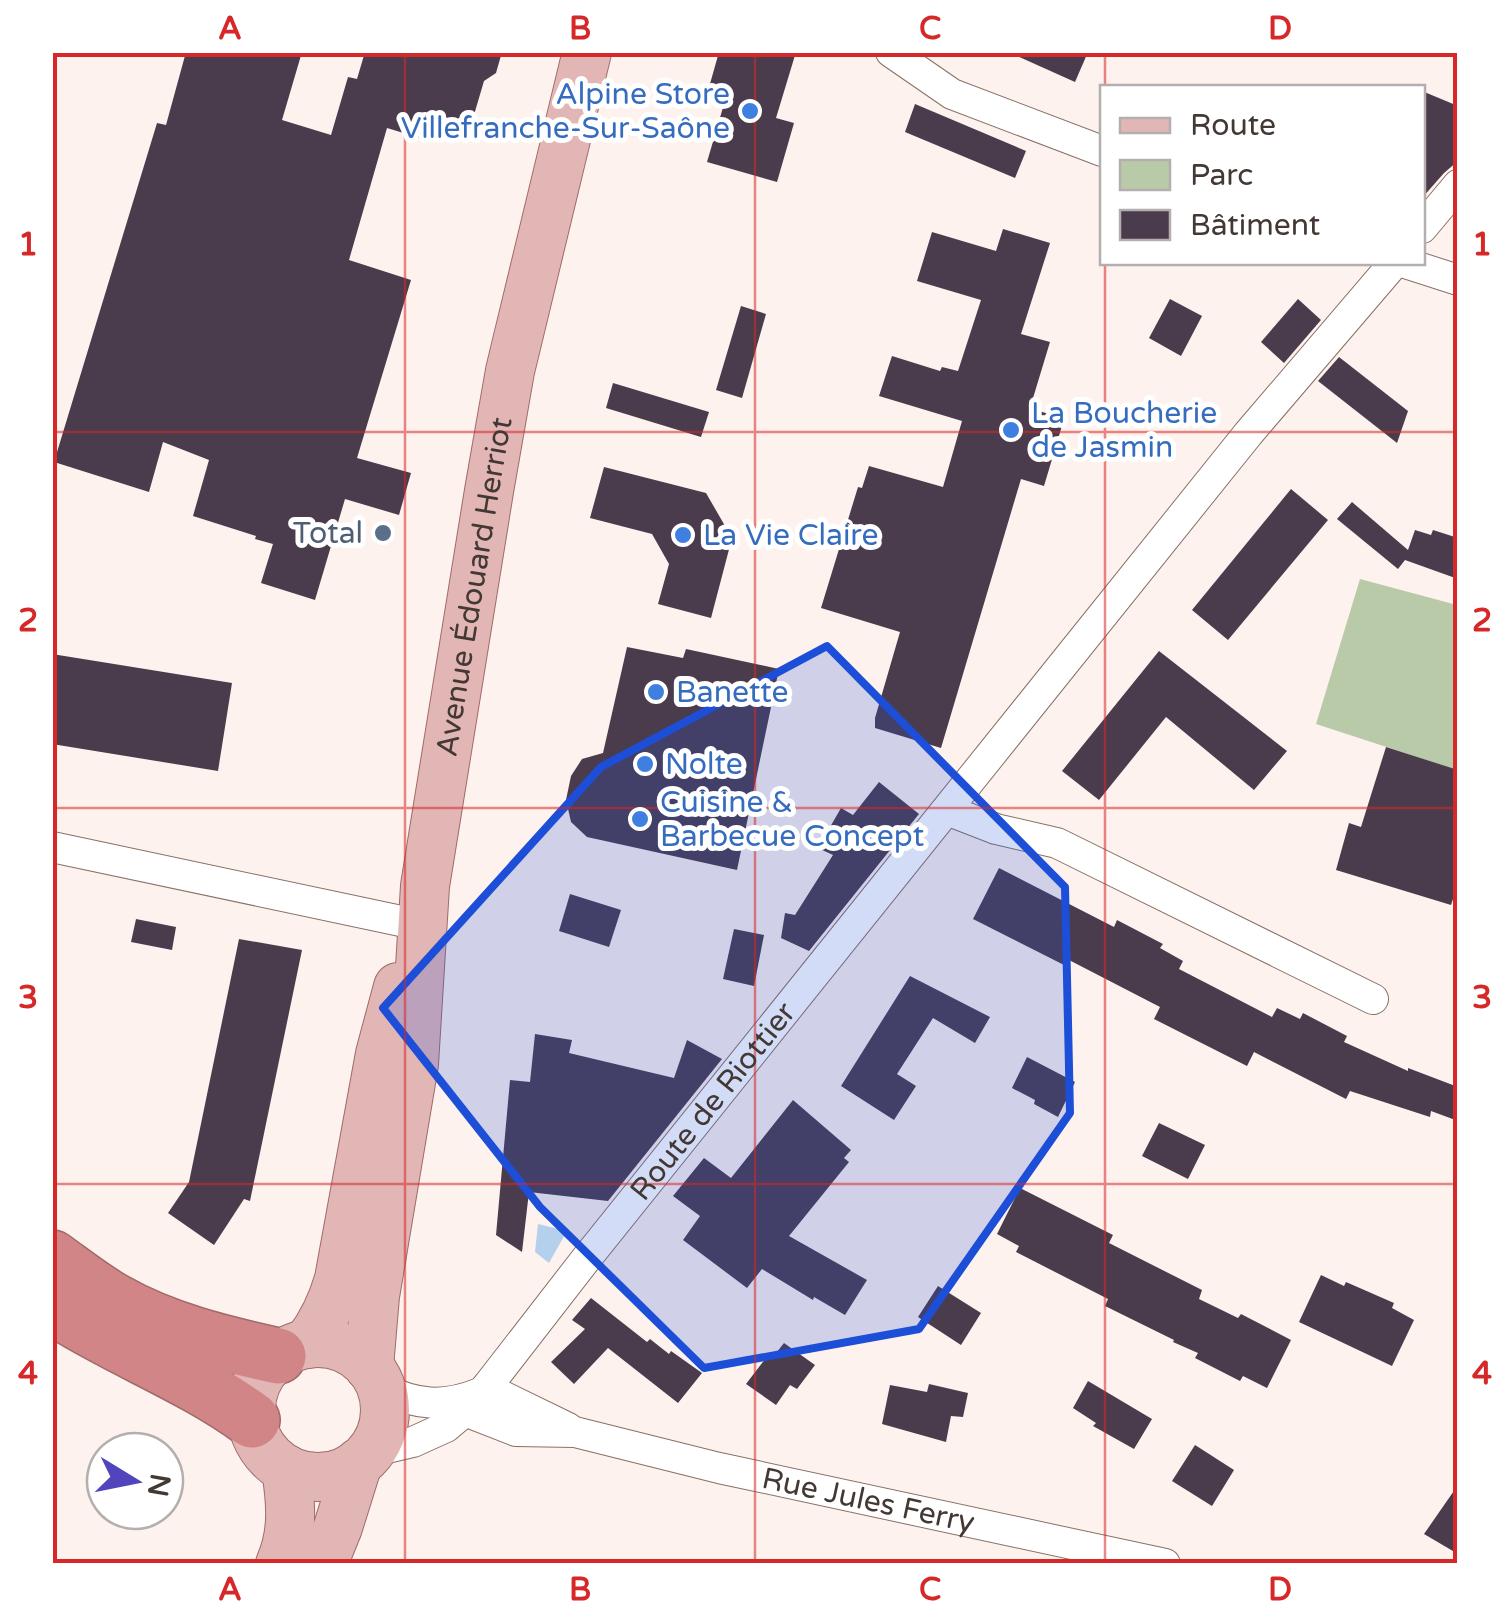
<svg xmlns="http://www.w3.org/2000/svg" width="1510" height="1616" font-family="'Varela Round',sans-serif">
	<rect width="100%" height="100%" fill="#fdf2ed"/>
	<path fill="#b9caa9" d="M1360,579L1457,605V770L1316,724Z"/>
	<path fill="#b5d0ed" d="M538,1224L567,1231L549,1263L535,1252Z"/>
	<g fill="#4b3c4d">
		<path d="M186,52H302L282,120L331,135L348,77L357,79L365,52H502L496,73L484,81L471,125L438,115L430,141L387,128L349,260L411,280L357,458L411,473L399,515L345,499L315,600L261,583L273,544L255,539L256,536L193,516L209,460L163,442L149,492L54,462L157,123L166,125Z"/>
		<path d="M719,52H796L776,118L794,123L777,182L707,162L724,104L706,98Z"/>
		<path d="M1008,52H1088L1075,82Z"/>
		<path d="M1422,91L1458,106V161L1444,173L1422,198Z"/>
		<path d="M915,104L1026,151L1015,178L905,132Z"/>
		<path d="M1003,229L1050,243L1021,334L1050,342L1030,408L1064,419L1044,486L1021,479L941,748L875,728V718L900,632L821,608L858,487L862,488L869,466L943,487L962,421L879,396L892,356L940,371L942,367L958,371L981,300L917,281L932,232L996,251Z"/>
		<path d="M1170,299L1202,316L1181,356L1149,338Z"/>
		<path d="M1298,299L1321,320L1284,363L1261,342Z"/>
		<path d="M741,306L766,314L742,398L716,390Z"/>
		<path d="M1339,357L1408,411L1397,443L1318,381Z"/>
		<path d="M613,383L709,412L701,437L606,408Z"/>
		<path d="M604,467L706,493L732,538L711,618L658,604L669,564L652,534L590,518Z"/>
		<path d="M1291,489L1328,520L1228,640L1192,610Z"/>
		<path d="M1352,502L1408,550L1415,530L1431,535L1433,530L1458,538V579L1405,560L1398,569L1337,519Z"/>
		<path d="M627,647L683,658L686,649L779,669L737,870L587,837L571,822L566,800L571,776L582,759L603,753Z"/>
		<path d="M1159,651L1287,751L1254,790L1166,717L1099,800L1062,771Z"/>
		<path d="M52,654L232,683L218,771L52,744Z"/>
		<path d="M1386,747L1458,770V884L1451,905L1336,870L1349,823L1361,827Z"/>
		<path d="M879,782L919,814L809,951L781,938L785,913L795,915L833,855L818,848L841,808L853,815Z"/>
		<path d="M999,868L1114,927L1117,920L1163,944L1160,948L1183,961L1179,969L1272,1017L1277,1008L1300,1019L1303,1013L1347,1036L1344,1042L1408,1071V1068L1458,1087V1121L1431,1111L1430,1117L1350,1091L1346,1099L1254,1052L1247,1066L1154,1019L1160,1007L1069,960L1066,966L973,919Z"/>
		<path d="M570,894L621,910L609,947L559,931Z"/>
		<path d="M136,919L176,927L172,950L131,942Z"/>
		<path d="M734,929L764,935L754,986L723,979Z"/>
		<path d="M239,939L302,950L250,1201L244,1199L214,1245L168,1213L189,1182Z"/>
		<path d="M910,976L990,1017L975,1043L933,1018L897,1074L916,1086L894,1120L841,1086Z"/>
		<path d="M535,1034L572,1040L569,1053L674,1078L687,1040L722,1059L608,1201L529,1192L522,1252L496,1235L510,1080L530,1082Z"/>
		<path d="M1027,1057L1075,1082L1058,1117L1034,1104L1035,1100L1012,1088Z"/>
		<path d="M793,1100L851,1150L844,1158L849,1162L789,1236L867,1280L845,1315L814,1297L813,1300L762,1269L747,1288L683,1240L700,1216L673,1196L704,1158L731,1178Z"/>
		<path d="M1159,1123L1205,1145L1188,1179L1142,1156Z"/>
		<path d="M1020,1188L1113,1235L1109,1243L1202,1290L1199,1299L1238,1318L1241,1314L1291,1340L1267,1388L1243,1376L1240,1381L1195,1358L1198,1353L1173,1342L1174,1340L1105,1306L1108,1299L1016,1252L1019,1246L997,1234Z"/>
		<path d="M1321,1275L1344,1286L1346,1282L1394,1303L1392,1308L1414,1320L1392,1366L1299,1322Z"/>
		<path d="M938,1286L981,1313L961,1345L918,1317Z"/>
		<path d="M591,1298L647,1342L650,1339L669,1354L671,1351L702,1373L678,1403L608,1348L574,1384L551,1362L585,1329L572,1320Z"/>
		<path d="M784,1343L815,1365L797,1389L790,1385L776,1405L746,1384L769,1354L773,1357Z"/>
		<path d="M1088,1381L1152,1419L1134,1449L1093,1426L1096,1423L1073,1408Z"/>
		<path d="M929,1384L968,1393L963,1417L951,1416L946,1442L882,1424L890,1385L927,1392Z"/>
		<path d="M1195,1445L1234,1470L1212,1506L1172,1481Z"/>
		<path d="M1458,1485V1554L1424,1534Z"/>
	</g>
	<g fill="none" stroke-linecap="round" stroke-linejoin="round">
		<g stroke="#897166" stroke-width="32">
			<g id="minor">
				<path d="M891,52L952,94L1102,151"/>
				<path d="M1422,228L1458,185"/>
				<path d="M1402,262L1458,280"/>
				<path d="M947,810L996,829L1057,843L1373,999"/>
				<path d="M52,847L415,924"/>
				<path d="M381,1388C416,1405 443,1408 480,1393"/>
				<path d="M486,1388L568,1428"/>
				<path id="s1" d="M465,1411L516,1431L575,1432L719,1468L1165,1564"/>
				<path id="s2" d="M370,1452L413,1442L446,1427L465,1411L486,1388L586,1259L1248,434L1395,262"/>
			</g>
		</g>
		<g stroke="#9f6a69" stroke-width="50">
			<g id="primary">
				<circle cx="318" cy="1410" r="67"/>
				<path d="M307,1344C323,1323 332,1304 339,1279L380,1054L398,987"/>
				<path id="s3" d="M369,1367L375,1296L414,1064L425,886L489,491L510,371L587,52"/>
				<path d="M280,1564C294,1532 291,1502 286,1469"/>
				<path d="M323,1564L338,1527L358,1463"/>
			</g>
		</g>
		<g stroke="#9f6a69" stroke-width="58">
			<g id="motorway">
				<path d="M52,1258C73,1273 94,1290 116,1302C165,1330 224,1344 278,1356"/>
				<path d="M71,1318C131,1354 196,1379 252,1420"/>
			</g>
		</g>
		<use href="#minor" stroke="#fff" stroke-width="30"/>
		<use href="#primary" stroke="#e3b6b6" stroke-width="48"/>
		<use href="#motorway" stroke="#d18586" stroke-width="55"/>
	</g>
	<path fill="#1d4ed8" fill-opacity="0.2" stroke="#1d4ed8" stroke-width="8" stroke-linejoin="round" d="M827,646L1065,887L1070,1113L919,1329L704,1368L540,1207L383,1008L601,767Z"/>
	<path fill="none" stroke="#d62828" stroke-width="2.5" stroke-opacity="0.55" d="M405,52V1564M755,52V1564M1105,52V88M1105,262V1564M52,432H1458M52,808H1458M52,1184H1458"/>
	<g fill="#3f7fe0" stroke="#fff" stroke-width="4">
		<circle cx="750" cy="111" r="10"/>
		<circle cx="1011" cy="430" r="10"/>
		<circle cx="683" cy="535" r="10"/>
		<circle cx="656" cy="692" r="10"/>
		<circle cx="645" cy="764" r="10"/>
		<circle cx="640" cy="819" r="10"/>
	</g>
	<circle fill="#5c6f8a" stroke="#fff" stroke-width="4" cx="383" cy="533" r="10"/>
	<g text-anchor="middle" dominant-baseline="central" stroke-width="10" stroke-linejoin="round" paint-order="stroke">
		<g font-size="30" fill="#366cbe" stroke="#fff" text-anchor="start">
			<text x="730" y="94" text-anchor="end">Alpine Store<tspan x="730" dy="34">Villefranche-Sur-Saône</tspan></text>
			<text x="1031" y="413">La Boucherie<tspan x="1031" dy="34">de Jasmin</tspan></text>
			<text x="703" y="535">La Vie Claire</text>
			<text x="676" y="692">Banette</text>
			<text x="665" y="764">Nolte</text>
			<text x="660" y="802">Cuisine &amp;<tspan x="660" dy="34">Barbecue Concept</tspan></text>
		</g>
		<g font-size="30" fill="#4e5e75" stroke="#fff" text-anchor="end">
			<text x="363" y="533">Total</text>
		</g>
		<g font-size="30" fill="#433834" stroke="#fff">
			<text stroke="none"><textPath href="#s3" startOffset="788">Avenue Édouard Herriot</textPath></text>
			<text stroke="none"><textPath href="#s2" startOffset="502">Route de Riottier</textPath></text>
			<text stroke="none"><textPath href="#s1" startOffset="415">Rue Jules Ferry</textPath></text>
		</g>
	</g>
	<rect width="1510" height="1616" fill="none" stroke="#ffffff" stroke-width="110"/>
	<rect x="1100" y="85" width="325" height="180" fill="#ffffff" stroke="#b4afae" stroke-width="2.5"/>
	<rect x="1120" y="118" width="50" height="15" fill="#e3b6b6" stroke="#b4afae" stroke-width="2.5"/>
	<text x="1190" y="135" font-size="30" fill="#433834">Route</text>
	<rect x="1120" y="160" width="50" height="30" fill="#b9caa9" stroke="#b4afae" stroke-width="2.5"/>
	<text x="1190" y="185" font-size="30" fill="#433834">Parc</text>
	<rect x="1120" y="210" width="50" height="30" fill="#4b3c4d" stroke="#b4afae" stroke-width="2.5"/>
	<text x="1190" y="235" font-size="30" fill="#433834">Bâtiment</text>
	<g transform="translate(135 1481) rotate(100)"><circle r="48" fill="#ffffff" stroke="#b4afae" stroke-width="2.5"/>
	<path d="M0-8L18 38L0 25L-18 38Z" fill="#5045bc"/>
	<text y="-15" font-size="28" font-weight="bold" text-anchor="middle" fill="#433834">N</text>
	</g>
	<rect x="55" y="55" width="1400" height="1506" fill="none" stroke="#d62828" stroke-width="4"/>
	<g font-size="32" text-anchor="middle" font-weight="bold" fill="#d62828">
		<text x="230" y="39">A</text>
		<text x="580" y="39">B</text>
		<text x="930" y="39">C</text>
		<text x="1280" y="39">D</text>
		<text x="28" y="255">1</text>
		<text x="1482" y="255">1</text>
		<text x="28" y="631">2</text>
		<text x="1482" y="631">2</text>
		<text x="28" y="1008">3</text>
		<text x="1482" y="1008">3</text>
		<text x="28" y="1384">4</text>
		<text x="1482" y="1384">4</text>
		<text x="230" y="1600">A</text>
		<text x="580" y="1600">B</text>
		<text x="930" y="1600">C</text>
		<text x="1280" y="1600">D</text>
	</g>
</svg>
